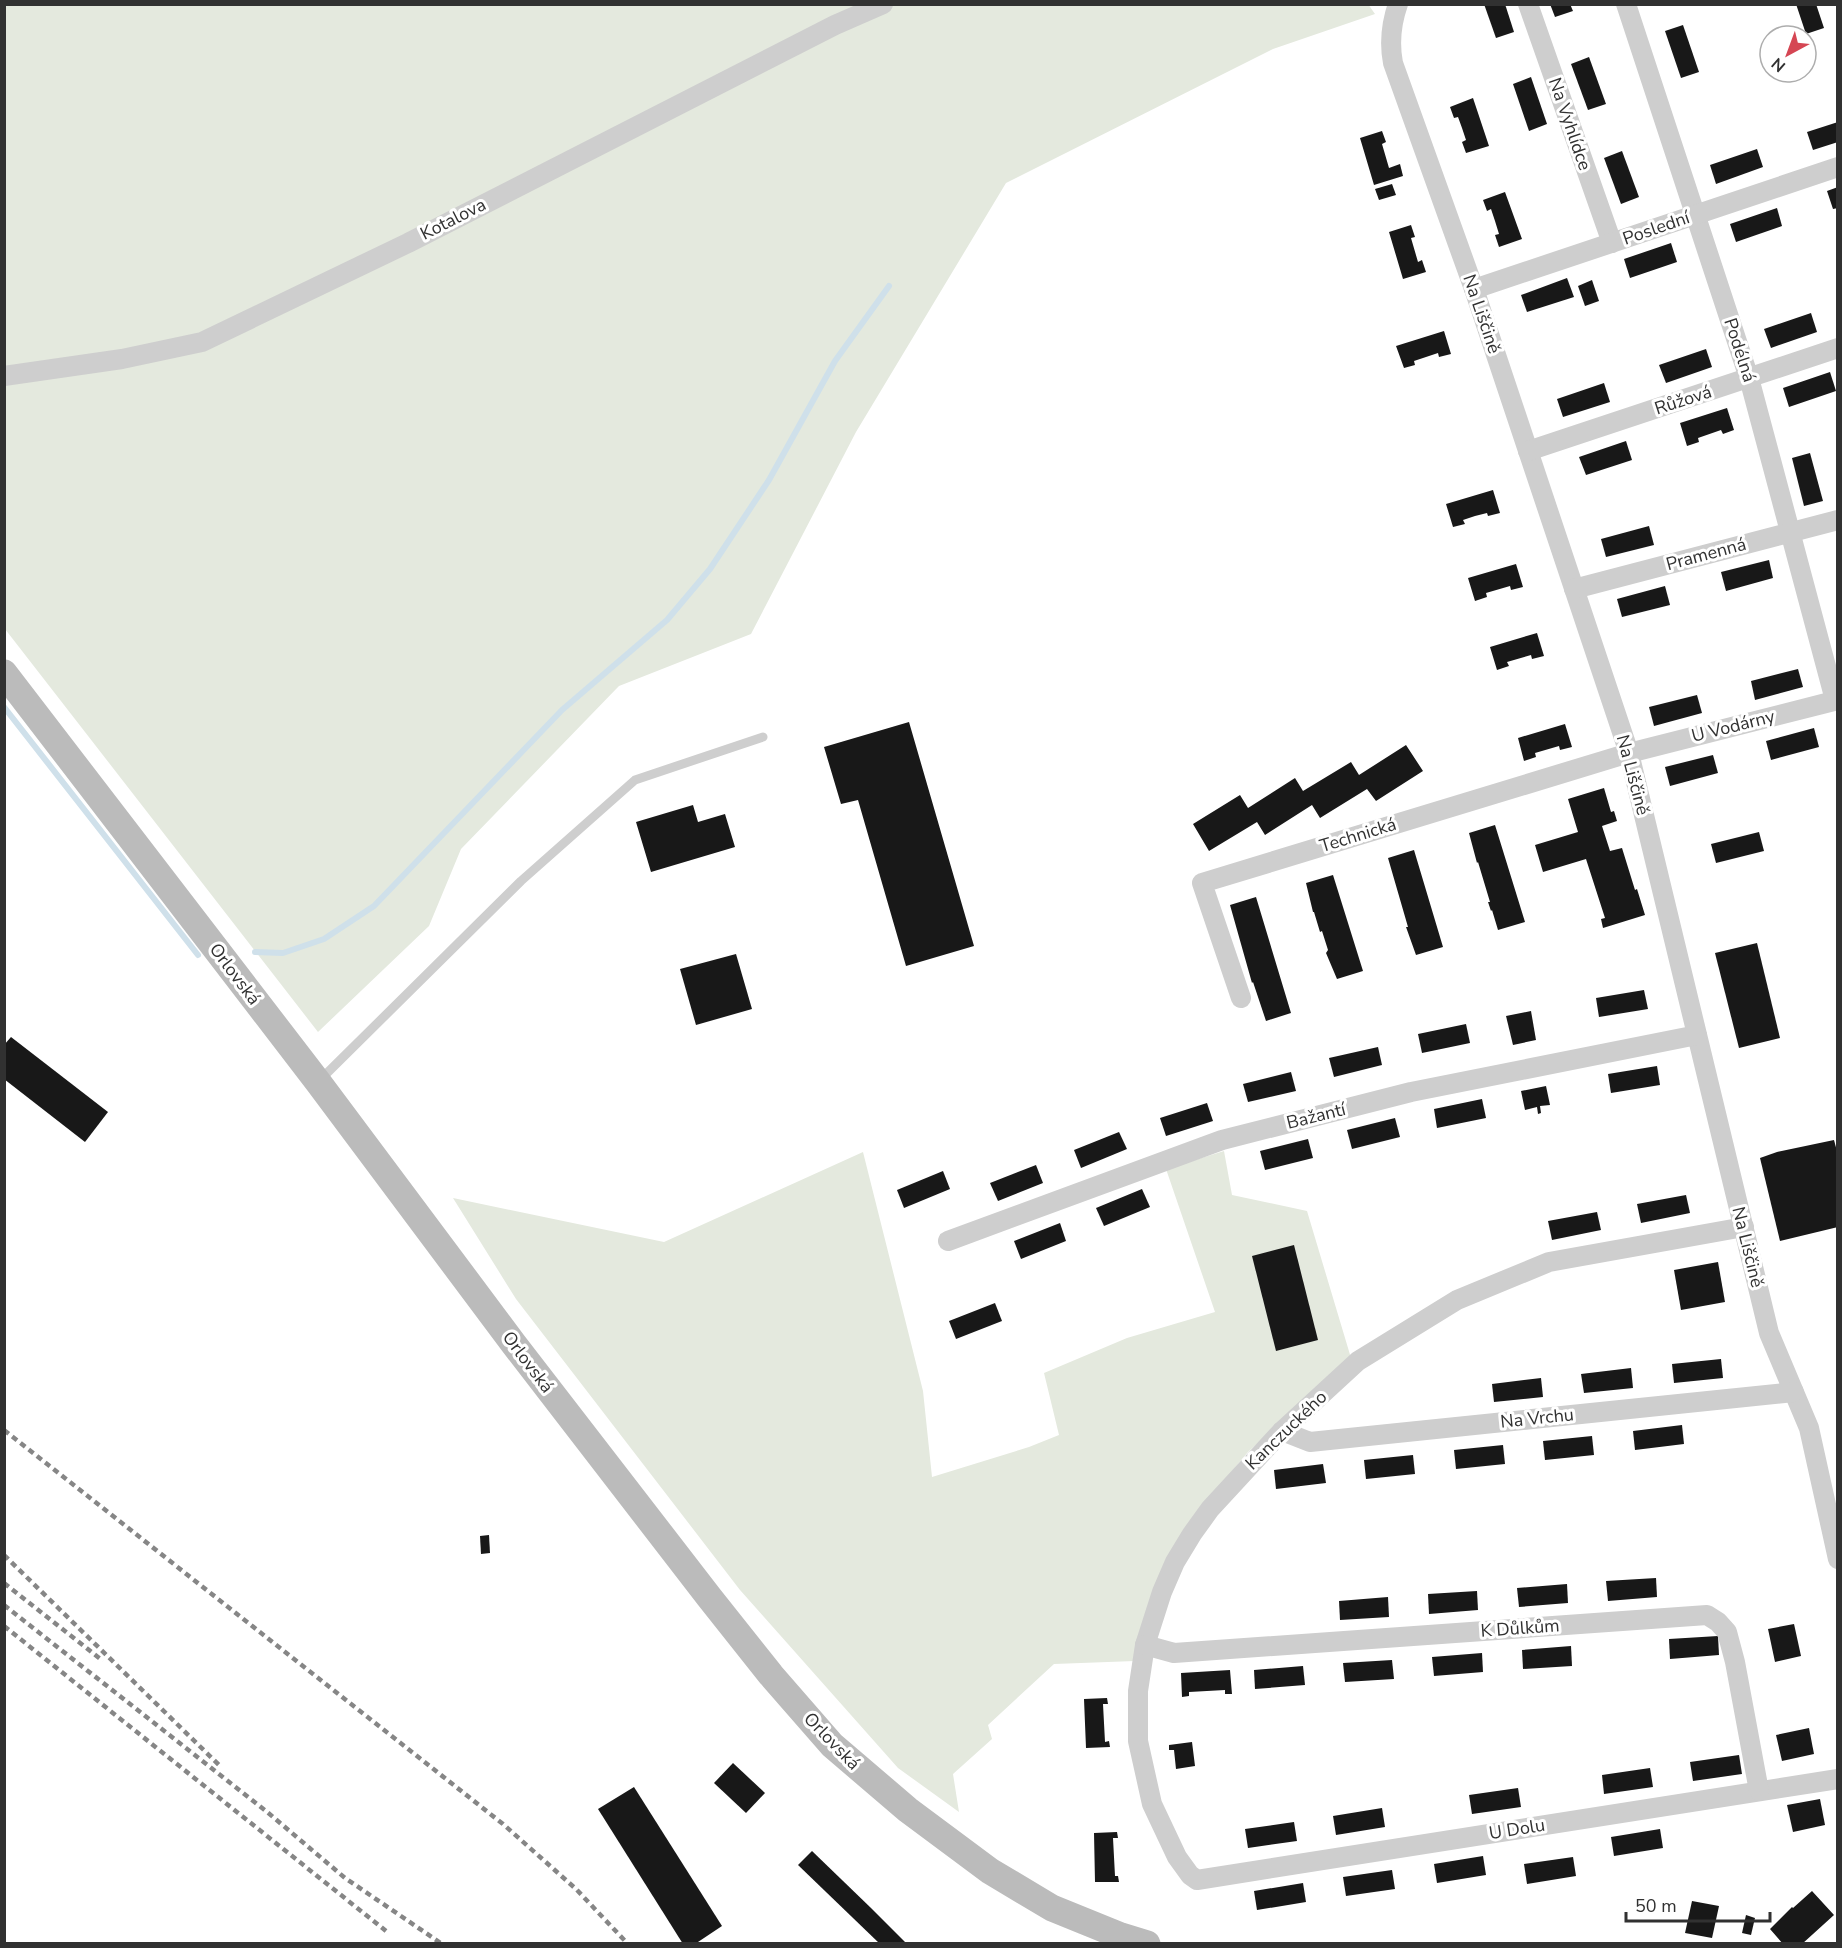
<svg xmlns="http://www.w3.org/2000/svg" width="1842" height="1948" font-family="'Nunito Sans',sans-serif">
	<rect width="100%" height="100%" fill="#fff"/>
	<g fill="#e4e9de">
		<path d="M1368,4L1375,14L1273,49L1006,183L856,432L751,634L619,686L461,849L429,926L318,1032L5,629L4,5Z"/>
		<path d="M1224,1151L1232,1195L1307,1211L1351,1358L1248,1452L1188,1524L1135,1661L1054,1664L988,1725L992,1739L953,1774L959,1812L898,1768L740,1590L516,1299L453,1198L664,1242L863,1152L923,1391L932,1477L1029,1447L1059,1435L1044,1373L1127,1338L1215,1312L1166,1169Z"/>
	</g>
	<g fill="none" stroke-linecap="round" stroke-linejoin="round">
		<g stroke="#cfe0ea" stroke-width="6">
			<path d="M4,707L198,955"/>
			<path d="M255,952L283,953L324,939L374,906L562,710L667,620L710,569L769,480L835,361L889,286"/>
		</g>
	</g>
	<g fill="#181818">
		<path d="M1484,4H1505L1514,32L1496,38Z"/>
		<path d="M1550,4H1570L1573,11L1555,17Z"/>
		<path d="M1796,4H1816L1824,28L1806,34Z"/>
		<path d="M1683,25L1699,72L1681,78L1665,31Z"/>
		<path d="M1589,57L1606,104L1588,110L1571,64Z"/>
		<path d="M1531,77L1547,124L1529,131L1513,84Z"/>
		<path d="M1473,98L1489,146L1466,153L1462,142L1466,140L1462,128L1458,117L1454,118L1450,107Z"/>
		<path d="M1838,122V142L1813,150L1807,132Z"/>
		<path d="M1382,131L1386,142L1382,144L1389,168L1400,164L1403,176L1374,185L1360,138Z"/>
		<path d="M1757,149L1763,167L1716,184L1710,165Z"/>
		<path d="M1622,151L1639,197L1621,204L1604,158Z"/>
		<path d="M1392,184L1396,195L1379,200L1375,189Z"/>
		<path d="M1838,187V208L1833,209L1827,191Z"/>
		<path d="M1505,192L1522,239L1499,247L1495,235L1499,234L1495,221L1491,209L1487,211L1483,200Z"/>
		<path d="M1777,208L1782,226L1736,242L1730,224Z"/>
		<path d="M1411,225L1415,237L1411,238L1418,262L1422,260L1426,272L1403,279L1389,232Z"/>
		<path d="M1671,243L1677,262L1630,278L1624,259Z"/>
		<path d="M1567,278L1574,297L1527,312L1521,295Z"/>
		<path d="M1592,280L1599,301L1585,306L1578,286Z"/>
		<path d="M1811,313L1817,332L1771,348L1764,329Z"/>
		<path d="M1444,331L1451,354L1439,357L1438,353L1414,361L1415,365L1404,368L1396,346Z"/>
		<path d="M1706,349L1712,367L1666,383L1659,365Z"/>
		<path d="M1830,372L1836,391L1789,407L1783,388Z"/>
		<path d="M1604,383L1610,402L1563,417L1557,399Z"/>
		<path d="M1727,408L1734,430L1723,434L1721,430L1698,438L1699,442L1687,446L1680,423Z"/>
		<path d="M1626,441L1632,460L1586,475L1579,457Z"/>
		<path d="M1810,453L1823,501L1804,506L1792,458Z"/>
		<path d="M1493,490L1500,513L1488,516L1487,513L1475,516L1463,520L1465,524L1453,527L1446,504Z"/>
		<path d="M1649,526L1654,545L1606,557L1601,539Z"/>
		<path d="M1769,560L1773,578L1726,591L1721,572Z"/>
		<path d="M1516,564L1523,587L1511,590L1510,586L1486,593L1487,597L1475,601L1468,578Z"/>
		<path d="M1665,586L1670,605L1622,617L1617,599Z"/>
		<path d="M1537,633L1544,656L1532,659L1531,655L1507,662L1509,666L1497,670L1490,647Z"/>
		<path d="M1798,669L1803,687L1755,700L1751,681Z"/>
		<path d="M1697,695L1702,713L1654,726L1649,707Z"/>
		<path d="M909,722L974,946L906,966L858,800L841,804L824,747Z"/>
		<path d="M1565,724L1572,747L1560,750L1559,746L1535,753L1536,757L1524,761L1518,738Z"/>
		<path d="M1814,728L1819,747L1771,760L1766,741Z"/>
		<path d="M1406,745L1423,771L1376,801L1367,789L1320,818L1312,805L1265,835L1257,822L1209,851L1193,824L1240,795L1248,808L1295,778L1303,791L1351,762L1359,775Z"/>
		<path d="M1713,755L1718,773L1670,786L1665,767Z"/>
		<path d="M1604,788L1611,812L1614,811L1617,821L1602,826L1610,851L1622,848L1635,890L1637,889L1645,915L1603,928L1601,919L1605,918L1586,859L1543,872L1535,845L1578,832L1568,799Z"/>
		<path d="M693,805L698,822L725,814L735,847L651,872L636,822Z"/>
		<path d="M1495,825L1525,922L1498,930L1492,910L1491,911L1488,902H1490L1478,862L1477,863L1469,833Z"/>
		<path d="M1759,832L1764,851L1716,863L1711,844Z"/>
		<path d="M1414,850L1443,947L1416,955L1406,927H1408L1388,858Z"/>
		<path d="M1333,875L1363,971L1337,979L1326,953L1328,950L1322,931L1320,932L1314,912H1313L1306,883Z"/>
		<path d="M1256,897L1291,1013L1266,1021L1253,982L1252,983L1230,905Z"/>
		<path d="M1757,943L1780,1038L1739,1048L1715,953Z"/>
		<path d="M736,954L752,1009L696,1025L680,969Z"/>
		<path d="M1644,990L1648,1009L1599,1017L1596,998Z"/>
		<path d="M1531,1011L1536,1040L1513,1045L1506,1016Z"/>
		<path d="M1466,1024L1470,1043L1422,1053L1418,1034Z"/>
		<path d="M11,1037L108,1112L85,1142L4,1079V1045Z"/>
		<path d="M1378,1047L1382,1065L1334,1077L1329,1058Z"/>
		<path d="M1657,1066L1660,1085L1611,1093L1608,1074Z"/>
		<path d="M1291,1072L1296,1091L1248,1102L1243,1084Z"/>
		<path d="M1546,1086L1550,1105L1540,1106L1541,1113L1538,1114L1537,1107L1525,1110L1521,1091Z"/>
		<path d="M1482,1099L1486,1118L1437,1128L1434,1109Z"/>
		<path d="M1207,1103L1213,1121L1166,1136L1160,1118Z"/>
		<path d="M1395,1118L1400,1137L1352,1149L1347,1130Z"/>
		<path d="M1119,1132L1127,1149L1081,1168L1074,1150Z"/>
		<path d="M1308,1139L1313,1158L1265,1170L1260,1151Z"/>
		<path d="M1834,1140L1838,1155V1227L1780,1241L1760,1158L1777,1152Z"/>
		<path d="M1036,1165L1043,1183L998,1201L990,1183Z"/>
		<path d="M943,1171L950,1189L904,1208L897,1190Z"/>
		<path d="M1142,1189L1150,1207L1104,1226L1096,1208Z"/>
		<path d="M1686,1195L1690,1213L1641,1223L1637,1204Z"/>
		<path d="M1597,1212L1601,1230L1552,1240L1548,1221Z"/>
		<path d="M1060,1223L1066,1241L1021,1259L1014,1241Z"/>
		<path d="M1294,1245L1318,1340L1276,1351L1252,1256Z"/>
		<path d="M1718,1262L1725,1302L1681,1310L1674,1270Z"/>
		<path d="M995,1303L1002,1321L956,1339L949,1321Z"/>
		<path d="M1721,1359L1723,1378L1674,1383L1672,1364Z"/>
		<path d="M1631,1368L1633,1388L1584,1393L1581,1374Z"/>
		<path d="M1541,1378L1543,1397L1494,1402L1492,1384Z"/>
		<path d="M1682,1425L1684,1444L1635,1450L1633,1431Z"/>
		<path d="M1592,1436L1594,1455L1545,1460L1543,1441Z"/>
		<path d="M1503,1445L1505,1464L1456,1469L1454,1450Z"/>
		<path d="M1413,1455L1415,1474L1366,1479L1364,1460Z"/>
		<path d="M1323,1464L1326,1483L1276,1489L1274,1470Z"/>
		<path d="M489,1535L490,1553L481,1554L480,1536Z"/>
		<path d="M1656,1578L1657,1597L1608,1601L1606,1581Z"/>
		<path d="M1567,1584L1568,1603L1519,1607L1517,1588Z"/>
		<path d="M1477,1591L1478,1610L1429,1614L1428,1594Z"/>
		<path d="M1388,1597L1389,1617L1340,1620L1339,1601Z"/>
		<path d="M1794,1624L1801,1656L1775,1662L1768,1629Z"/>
		<path d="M1718,1636L1719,1655L1670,1659L1669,1639Z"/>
		<path d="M1571,1646L1572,1666L1523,1669L1522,1650Z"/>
		<path d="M1482,1653L1483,1672L1434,1676L1432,1657Z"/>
		<path d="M1392,1660L1394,1679L1345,1682L1343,1663Z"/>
		<path d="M1303,1666L1305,1685L1255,1689L1254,1670Z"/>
		<path d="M1230,1670L1232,1694H1225V1690L1189,1692V1696L1182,1697L1181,1673Z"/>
		<path d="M1107,1698L1108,1704H1103L1105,1742L1109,1741L1110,1747L1086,1748L1084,1699Z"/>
		<path d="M1809,1728L1814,1754L1782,1761L1776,1735Z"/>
		<path d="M1192,1742L1195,1766L1176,1769L1174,1750H1169V1745Z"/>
		<path d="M1739,1755L1742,1774L1693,1781L1690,1762Z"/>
		<path d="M733,1763L765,1793L746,1813L714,1783Z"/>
		<path d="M1650,1768L1653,1787L1604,1794L1602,1775Z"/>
		<path d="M634,1787L722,1926L695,1944H683L598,1809Z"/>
		<path d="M1518,1788L1521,1807L1472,1814L1469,1795Z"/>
		<path d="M1820,1799L1825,1825L1793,1832L1787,1805Z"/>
		<path d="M1382,1808L1385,1827L1336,1835L1333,1816Z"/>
		<path d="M1294,1822L1297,1841L1248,1848L1245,1829Z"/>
		<path d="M1660,1829L1663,1848L1614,1856L1611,1837Z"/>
		<path d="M1117,1832L1118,1838H1113L1115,1876H1118L1119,1882H1095L1094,1833Z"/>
		<path d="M812,1851L871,1908L907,1944H880L798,1865Z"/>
		<path d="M1483,1856L1486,1875L1437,1883L1434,1864Z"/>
		<path d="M1573,1857L1576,1876L1527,1884L1524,1864Z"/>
		<path d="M1392,1870L1395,1889L1346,1896L1343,1877Z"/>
		<path d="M1303,1883L1306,1902L1257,1910L1254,1891Z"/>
		<path d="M1812,1891L1834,1915L1802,1944H1783L1770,1929L1792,1907L1793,1908Z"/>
		<path d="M1692,1901L1719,1906L1712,1938L1685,1933Z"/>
		<path d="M1746,1915L1755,1918L1751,1935L1742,1933Z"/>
	</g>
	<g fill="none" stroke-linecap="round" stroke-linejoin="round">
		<path stroke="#cecece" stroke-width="9" d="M320,1080L521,881L635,780L763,737"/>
		<g stroke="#cecece" stroke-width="20">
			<path d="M1398,4C1391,24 1389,42 1393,63L1474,289L1629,753L1769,1333L1809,1428L1838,1559"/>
			<path d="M1528,4L1612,243"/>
			<path d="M1626,4L1749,378L1835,700"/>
			<path d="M1474,289L1838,167"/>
			<path d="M4,376L122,359L202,342L408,243L835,25L883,4"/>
			<path d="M1528,451L1838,348"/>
			<path d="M1574,589L1838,520"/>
			<path d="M1241,998L1202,883L1629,753L1838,700"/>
			<path d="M1744,1227L1549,1262L1457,1300L1358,1361L1282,1431L1210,1509L1192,1534L1175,1562L1162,1592L1145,1645L1138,1691V1741L1152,1804L1177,1857L1190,1875L1197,1880L1838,1779"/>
			<path d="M948,1241L1222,1140L1411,1092L1697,1035"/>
			<path d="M1282,1431L1310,1442L1794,1392"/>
			<path d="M1145,1645L1174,1653L1707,1615L1718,1622L1727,1632L1735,1662L1759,1791"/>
		</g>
		<path stroke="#bbb" stroke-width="27" d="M4,673L318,1082L513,1343L709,1597L771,1675L832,1745L908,1810L990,1871L1052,1908L1121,1936L1147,1944"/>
		<g stroke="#868686" stroke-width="4.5" stroke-dasharray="6 4.5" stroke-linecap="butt">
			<path d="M4,1430L503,1824L576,1889L628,1944"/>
			<path d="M4,1555L219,1765"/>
			<path d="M4,1583L103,1661"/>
			<path d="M4,1605L266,1811L345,1878L442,1944"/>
			<path d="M4,1626L386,1931"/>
		</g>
	</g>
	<g text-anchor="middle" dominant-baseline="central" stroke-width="6" stroke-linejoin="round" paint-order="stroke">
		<g font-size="18" fill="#313131" stroke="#fff">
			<text transform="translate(1570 124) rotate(71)">Na Vyhlídce</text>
			<text transform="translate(453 219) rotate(-27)">Kotalova</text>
			<text transform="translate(1656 228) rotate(-19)">Poslední</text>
			<text transform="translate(1482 314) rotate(71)">Na Liščině</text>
			<text transform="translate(1740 350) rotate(72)">Podélná</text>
			<text transform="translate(1683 400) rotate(-18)">Růžová</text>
			<text transform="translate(1706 554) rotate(-15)">Pramenná</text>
			<text transform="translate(1733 726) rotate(-14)">U Vodárny</text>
			<text transform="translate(1633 775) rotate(75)">Na Liščině</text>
			<text transform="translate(1358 835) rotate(-17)">Technická</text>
			<text transform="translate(235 974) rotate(53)">Orlovská</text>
			<text transform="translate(1316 1116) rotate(-14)">Bažantí</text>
			<text transform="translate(1748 1247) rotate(76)">Na Liščině</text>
			<text transform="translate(528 1362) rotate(53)">Orlovská</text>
			<text transform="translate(1537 1418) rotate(-6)">Na Vrchu</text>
			<text transform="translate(1286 1430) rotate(-44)">Kanczuckého</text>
			<text transform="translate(1520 1628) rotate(-4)">K Důlkům</text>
			<text transform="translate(832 1741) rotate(46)">Orlovská</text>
			<text transform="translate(1517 1829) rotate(-9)">U Dolu</text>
		</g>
	</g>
	<rect width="1842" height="1948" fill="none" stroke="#313131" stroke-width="12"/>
	<g transform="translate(1788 54) rotate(221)"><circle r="28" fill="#ffffff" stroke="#adadad" stroke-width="1.5"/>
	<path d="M0-4.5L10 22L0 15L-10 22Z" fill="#d54653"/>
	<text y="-9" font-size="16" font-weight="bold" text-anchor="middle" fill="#313131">N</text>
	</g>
	<path d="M1626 1912v9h144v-9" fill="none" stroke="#313131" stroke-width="3"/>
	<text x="1635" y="1912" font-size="18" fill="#313131" stroke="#ffffff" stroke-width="4.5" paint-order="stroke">50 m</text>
</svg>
